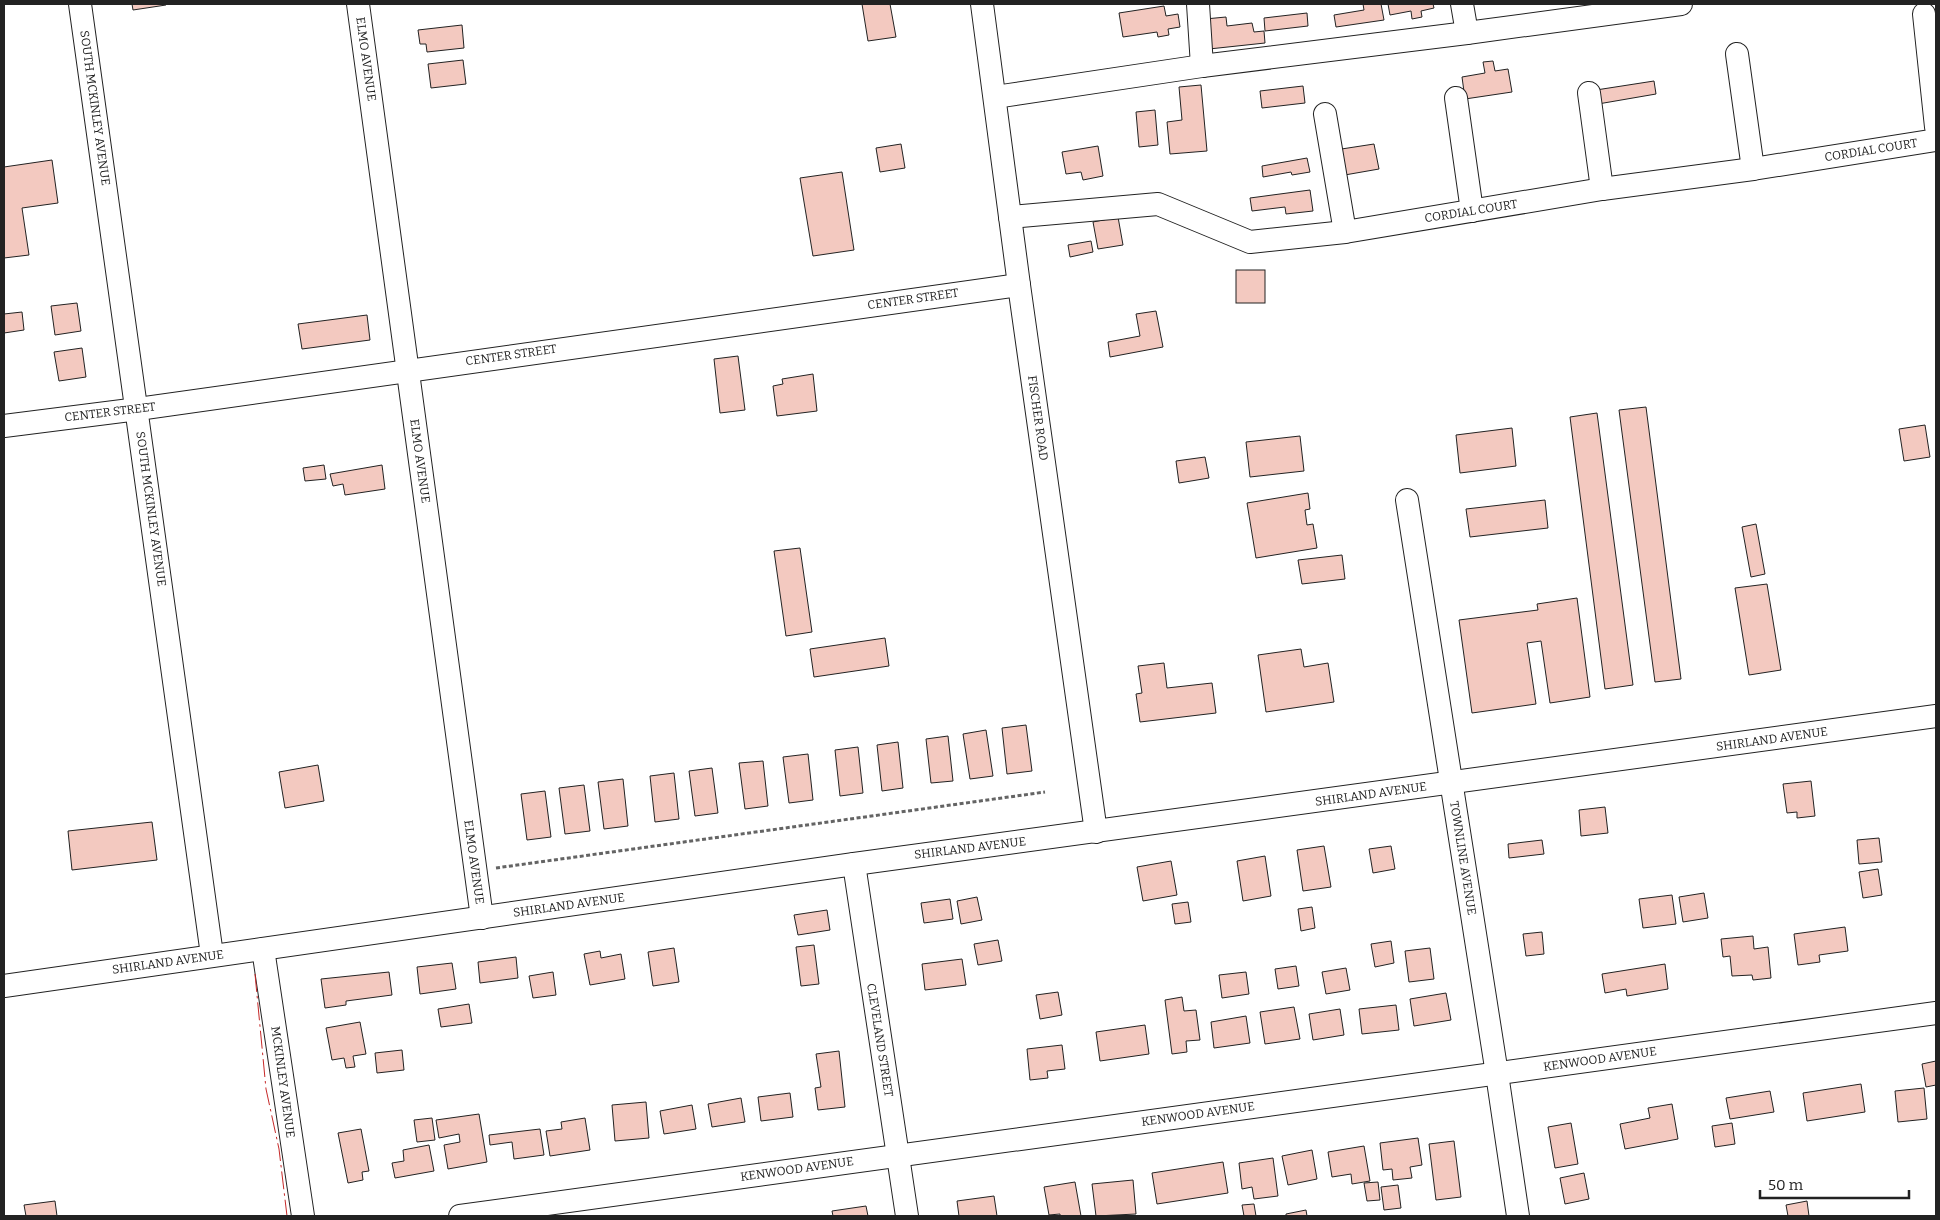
<svg xmlns="http://www.w3.org/2000/svg" width="1940" height="1220" font-family="Bitter,serif">
	<rect width="100%" height="100%" fill="#fff"/>
	<g fill="#f3c9c0" stroke="#222">
		<path d="M132,4H165L166,5L133,10Z"/>
		<path d="M862,4H890L896,37L868,41Z"/>
		<path d="M1363,4H1381L1384,20L1336,27L1334,15L1364,10Z"/>
		<path d="M1388,4H1433L1434,8L1421,11L1422,17L1412,19L1411,11L1390,15Z"/>
		<path d="M1164,6L1166,16L1178,14L1180,27L1168,29L1169,35L1158,37L1157,32L1123,37L1119,13Z"/>
		<path d="M1307,13L1308,26L1265,31L1264,18Z"/>
		<path d="M1226,17L1227,26L1252,23L1254,32L1264,31L1265,43L1209,49L1205,19Z"/>
		<path d="M462,25L464,48L427,52L426,44H420L418,30Z"/>
		<path d="M463,60L466,84L431,88L428,64Z"/>
		<path d="M1493,61L1495,71L1508,69L1512,92L1465,99L1462,77L1485,73L1483,62Z"/>
		<path d="M1654,81L1656,94L1598,104L1596,90Z"/>
		<path d="M1201,85L1207,151L1170,154L1167,122L1182,120L1179,87Z"/>
		<path d="M1303,86L1305,103L1262,108L1260,91Z"/>
		<path d="M1155,110L1158,145L1139,147L1136,112Z"/>
		<path d="M901,144L905,168L880,172L876,148Z"/>
		<path d="M1374,144L1379,169L1339,176L1335,150Z"/>
		<path d="M1098,146L1103,176L1083,180L1081,172L1066,174L1062,152Z"/>
		<path d="M1307,158L1310,172L1292,175L1291,172L1263,177L1262,166Z"/>
		<path d="M52,160L58,203L22,208L29,255L4,258V167Z"/>
		<path d="M842,172L854,250L813,256L800,178Z"/>
		<path d="M1310,190L1313,211L1286,214L1285,207L1252,211L1250,198Z"/>
		<path d="M1118,217L1123,245L1098,249L1093,222Z"/>
		<path d="M1091,241L1093,252L1070,257L1068,245Z"/>
		<rect x="1236" y="270" width="29" height="33"/>
		<path d="M77,303L81,331L55,335L51,306Z"/>
		<path d="M1156,311L1163,347L1110,357L1108,342L1140,336L1136,314Z"/>
		<path d="M22,312L24,330L4,333V314Z"/>
		<path d="M367,315L370,340L302,349L298,324Z"/>
		<path d="M82,348L86,377L59,381L54,352Z"/>
		<path d="M738,356L745,410L720,413L714,359Z"/>
		<path d="M813,374L817,411L777,416L773,386L783,384L782,379Z"/>
		<path d="M1646,407L1681,679L1655,682L1619,410Z"/>
		<path d="M1597,413L1633,685L1605,689L1570,417Z"/>
		<path d="M1925,425L1930,457L1904,461L1899,429Z"/>
		<path d="M1512,428L1516,466L1460,473L1456,435Z"/>
		<path d="M1300,436L1304,471L1250,477L1246,442Z"/>
		<path d="M1205,457L1209,478L1179,483L1176,461Z"/>
		<path d="M324,465L326,479L305,481L303,468Z"/>
		<path d="M382,465L385,489L345,495L343,484L333,486L330,474Z"/>
		<path d="M1308,493L1310,509L1305,510L1307,525L1313,524L1317,548L1256,558L1247,503Z"/>
		<path d="M1545,500L1548,528L1470,537L1466,509Z"/>
		<path d="M1756,524L1765,574L1751,577L1742,527Z"/>
		<path d="M800,548L812,632L786,636L774,551Z"/>
		<path d="M1342,555L1345,579L1302,584L1298,560Z"/>
		<path d="M1767,584L1781,670L1749,675L1735,588Z"/>
		<path d="M1577,598L1590,697L1550,703L1541,641L1527,643L1536,704L1472,713L1459,620L1538,610L1537,604Z"/>
		<path d="M885,638L889,666L814,677L810,649Z"/>
		<path d="M1301,649L1304,667L1328,663L1334,702L1266,712L1258,655Z"/>
		<path d="M1164,663L1167,688L1212,683L1216,713L1140,722L1136,694L1142,693L1138,666Z"/>
		<path d="M1026,725L1032,771L1007,774L1002,728Z"/>
		<path d="M986,730L993,776L970,779L963,734Z"/>
		<path d="M948,736L953,781L931,783L926,739Z"/>
		<path d="M898,742L903,788L882,791L877,745Z"/>
		<path d="M858,747L863,793L840,796L835,750Z"/>
		<path d="M808,754L813,800L789,803L783,757Z"/>
		<path d="M763,761L768,806L745,809L739,763Z"/>
		<path d="M318,765L324,801L285,808L279,772Z"/>
		<path d="M712,768L718,813L695,816L689,771Z"/>
		<path d="M674,773L679,819L655,822L650,776Z"/>
		<path d="M623,779L628,826L604,829L598,782Z"/>
		<path d="M1811,781L1815,816L1797,818V812L1787,813L1783,784Z"/>
		<path d="M584,785L590,831L565,834L559,788Z"/>
		<path d="M545,791L551,837L527,840L521,794Z"/>
		<path d="M1605,807L1608,833L1581,836L1579,810Z"/>
		<path d="M152,822L157,860L72,870L68,831Z"/>
		<path d="M1879,838L1882,862L1859,864L1857,840Z"/>
		<path d="M1542,840L1544,854L1509,858L1508,844Z"/>
		<path d="M1324,846L1331,887L1303,891L1297,850Z"/>
		<path d="M1391,846L1395,869L1373,873L1369,849Z"/>
		<path d="M1265,856L1271,896L1243,901L1237,861Z"/>
		<path d="M1171,861L1177,895L1143,901L1137,867Z"/>
		<path d="M1878,869L1882,895L1863,898L1859,872Z"/>
		<path d="M1704,893L1708,918L1683,922L1679,897Z"/>
		<path d="M1672,895L1676,924L1643,928L1639,899Z"/>
		<path d="M977,897L982,920L961,924L957,901Z"/>
		<path d="M950,899L953,919L924,923L921,903Z"/>
		<path d="M1188,902L1191,922L1175,924L1172,904Z"/>
		<path d="M1312,907L1315,928L1301,931L1298,909Z"/>
		<path d="M827,910L830,930L798,935L794,915Z"/>
		<path d="M1845,927L1848,951L1819,955L1820,962L1798,965L1794,934Z"/>
		<path d="M1542,932L1544,954L1526,956L1523,934Z"/>
		<path d="M1753,936L1754,949L1768,947L1771,978L1753,980L1752,975L1732,976L1730,956L1723,957L1721,939Z"/>
		<path d="M998,940L1002,961L978,965L974,944Z"/>
		<path d="M1391,941L1394,963L1375,967L1371,944Z"/>
		<path d="M814,945L819,984L801,986L796,947Z"/>
		<path d="M674,948L679,982L653,986L648,952Z"/>
		<path d="M1430,948L1434,979L1409,982L1405,951Z"/>
		<path d="M600,951L601,958L621,954L625,979L590,985L584,954Z"/>
		<path d="M516,957L518,978L480,983L478,962Z"/>
		<path d="M962,959L966,985L925,990L922,964Z"/>
		<path d="M452,963L456,989L420,994L417,967Z"/>
		<path d="M1665,964L1668,989L1627,996L1626,989L1605,993L1602,974Z"/>
		<path d="M1296,966L1299,986L1278,989L1275,969Z"/>
		<path d="M1346,968L1350,990L1326,994L1322,972Z"/>
		<path d="M389,972L392,995L346,1001V1005L325,1008L321,979Z"/>
		<path d="M553,972L556,995L533,998L529,976Z"/>
		<path d="M1246,972L1249,994L1222,998L1219,975Z"/>
		<path d="M1058,992L1062,1015L1040,1019L1036,995Z"/>
		<path d="M1446,993L1451,1020L1414,1026L1410,999Z"/>
		<path d="M1182,997L1184,1011L1196,1010L1200,1040L1186,1041L1187,1052L1172,1054L1165,1000Z"/>
		<path d="M469,1004L472,1023L441,1027L438,1009Z"/>
		<path d="M1396,1005L1399,1030L1362,1034L1359,1009Z"/>
		<path d="M1294,1007L1300,1039L1265,1044L1260,1012Z"/>
		<path d="M1340,1009L1344,1035L1313,1040L1309,1014Z"/>
		<path d="M1246,1016L1250,1043L1214,1048L1211,1022Z"/>
		<path d="M360,1022L366,1054L353,1056L355,1067L346,1068L344,1058L332,1060L326,1028Z"/>
		<path d="M1145,1025L1149,1054L1100,1061L1096,1032Z"/>
		<path d="M1062,1045L1065,1069L1047,1071L1048,1078L1030,1080L1027,1049Z"/>
		<path d="M402,1050L404,1070L377,1073L375,1053Z"/>
		<path d="M839,1051L845,1107L818,1110L815,1088L821,1087L816,1054Z"/>
		<path d="M1936,1061V1085L1926,1087L1922,1064Z"/>
		<path d="M1861,1084L1865,1112L1807,1121L1803,1093Z"/>
		<path d="M1924,1088L1927,1119L1898,1122L1895,1091Z"/>
		<path d="M1770,1091L1774,1112L1730,1119L1726,1098Z"/>
		<path d="M790,1093L793,1117L761,1121L758,1097Z"/>
		<path d="M741,1098L745,1122L712,1127L708,1104Z"/>
		<path d="M646,1102L649,1138L615,1141L612,1105Z"/>
		<path d="M1672,1104L1678,1139L1625,1149L1620,1124L1650,1118L1648,1108Z"/>
		<path d="M692,1105L696,1129L664,1134L660,1111Z"/>
		<path d="M479,1114L487,1162L448,1169L444,1145L460,1142L459,1134L439,1138L436,1120Z"/>
		<path d="M432,1118L435,1140L417,1142L414,1120Z"/>
		<path d="M585,1118L590,1150L550,1156L546,1131L562,1129L561,1122Z"/>
		<path d="M1571,1123L1578,1164L1555,1168L1548,1127Z"/>
		<path d="M1732,1123L1735,1144L1715,1147L1712,1126Z"/>
		<path d="M361,1129L369,1171L362,1172L363,1180L348,1183L338,1133Z"/>
		<path d="M540,1129L544,1155L514,1159L512,1142L490,1145L489,1135Z"/>
		<path d="M1418,1138L1422,1165L1410,1167L1412,1178L1393,1180L1392,1169L1383,1170L1380,1143Z"/>
		<path d="M1454,1141L1461,1197L1436,1200L1429,1144Z"/>
		<path d="M429,1145L434,1171L395,1178L392,1163L404,1161L403,1150Z"/>
		<path d="M1364,1146L1370,1181L1352,1184L1351,1174L1332,1177L1328,1152Z"/>
		<path d="M1312,1150L1317,1179L1288,1185L1282,1156Z"/>
		<path d="M1273,1158L1278,1196L1254,1199L1252,1187L1242,1189L1239,1163Z"/>
		<path d="M1223,1162L1228,1193L1157,1204L1152,1173Z"/>
		<path d="M1584,1173L1589,1199L1565,1204L1560,1178Z"/>
		<path d="M1133,1180L1136,1214L1096,1216L1092,1184Z"/>
		<path d="M1075,1182L1081,1216H1060V1214L1049,1215L1044,1187Z"/>
		<path d="M1378,1182L1380,1200L1367,1201L1364,1183Z"/>
		<path d="M1398,1185L1401,1208L1384,1210L1381,1187Z"/>
		<path d="M994,1196L997,1216H959L957,1201Z"/>
		<path d="M55,1201L57,1216H26L24,1205Z"/>
		<path d="M1807,1201L1809,1216H1788L1786,1205Z"/>
		<path d="M1254,1204L1256,1216H1244L1242,1205Z"/>
		<path d="M866,1206L868,1216H833L832,1211Z"/>
		<path d="M1306,1210L1307,1216H1286V1214Z"/>
	</g>
	<g fill="none" stroke-linecap="round" stroke-linejoin="round">
		<g stroke="#222" stroke-width="24">
			<g id="minor">
				<path d="M80,4L212,955"/>
				<path d="M358,4L482,918"/>
				<path d="M982,4L1019,285L1096,832"/>
				<path d="M1198,4L1202,66"/>
				<path d="M1462,4L1467,33"/>
				<path d="M1924,14L1936,127"/>
				<path d="M1737,54L1753,169"/>
				<path d="M1589,93L1602,189"/>
				<path d="M995,97L1202,66L1467,33L1681,4"/>
				<path d="M1456,98L1472,211"/>
				<path d="M1325,114L1345,232"/>
				<path d="M1010,217L1158,204L1250,242L1345,232L1602,189L1753,169L1936,140"/>
				<path d="M4,426L138,409L1019,285"/>
				<path d="M1407,500L1497,1074L1518,1216"/>
				<path d="M854,864L907,1216"/>
				<path d="M263,949L303,1216"/>
				<path d="M4,986L854,864L1936,716"/>
				<path d="M460,1216L1936,1013"/>
			</g>
		</g>
		<path stroke="#646464" stroke-width="3" stroke-dasharray="4 2.5" stroke-linecap="butt" d="M496,868L1045,792"/>
		<use href="#minor" stroke="#fff" stroke-width="22"/>
		<path stroke="#c62828" stroke-width="1" stroke-dasharray="18 4 2.5 4" stroke-linecap="butt" d="M255,974L266,1089L279,1149L287,1216"/>
	</g>
	<g text-anchor="middle" dominant-baseline="central" stroke-width="4" stroke-linejoin="round" paint-order="stroke">
		<g font-size="12" fill="#222" stroke="#fff">
			<text transform="translate(366 59) rotate(82)">ELMO AVENUE</text>
			<text transform="translate(95 108) rotate(82)">SOUTH MCKINLEY AVENUE</text>
			<text transform="translate(1871 150) rotate(-9)">CORDIAL COURT</text>
			<text transform="translate(1471 211) rotate(-9)">CORDIAL COURT</text>
			<text transform="translate(913 299) rotate(-8)">CENTER STREET</text>
			<text transform="translate(511 355) rotate(-8)">CENTER STREET</text>
			<text transform="translate(110 412) rotate(-7)">CENTER STREET</text>
			<text transform="translate(1038 418) rotate(82)">FISCHER ROAD</text>
			<text transform="translate(420 461) rotate(82)">ELMO AVENUE</text>
			<text transform="translate(151 509) rotate(82)">SOUTH MCKINLEY AVENUE</text>
			<text transform="translate(1772 739) rotate(-8)">SHIRLAND AVENUE</text>
			<text transform="translate(1371 794) rotate(-8)">SHIRLAND AVENUE</text>
			<text transform="translate(970 848) rotate(-7)">SHIRLAND AVENUE</text>
			<text transform="translate(1463 858) rotate(81)">TOWNLINE AVENUE</text>
			<text transform="translate(474 862) rotate(82)">ELMO AVENUE</text>
			<text transform="translate(569 905) rotate(-8)">SHIRLAND AVENUE</text>
			<text transform="translate(168 962) rotate(-8)">SHIRLAND AVENUE</text>
			<text transform="translate(880 1040) rotate(81)">CLEVELAND STREET</text>
			<text transform="translate(1600 1059) rotate(-8)">KENWOOD AVENUE</text>
			<text transform="translate(283 1082) rotate(82)">MCKINLEY AVENUE</text>
			<text transform="translate(1198 1114) rotate(-8)">KENWOOD AVENUE</text>
			<text transform="translate(797 1169) rotate(-8)">KENWOOD AVENUE</text>
		</g>
	</g>
	<rect width="1940" height="1220" fill="none" stroke="#222222" stroke-width="10"/>
	<path d="M1760 1190v8h149v-8" fill="none" stroke="#222222" stroke-width="2.5"/>
	<text x="1768" y="1190" font-size="15" fill="#222222" stroke="#ffffff" stroke-width="4" paint-order="stroke">50 m</text>
</svg>
